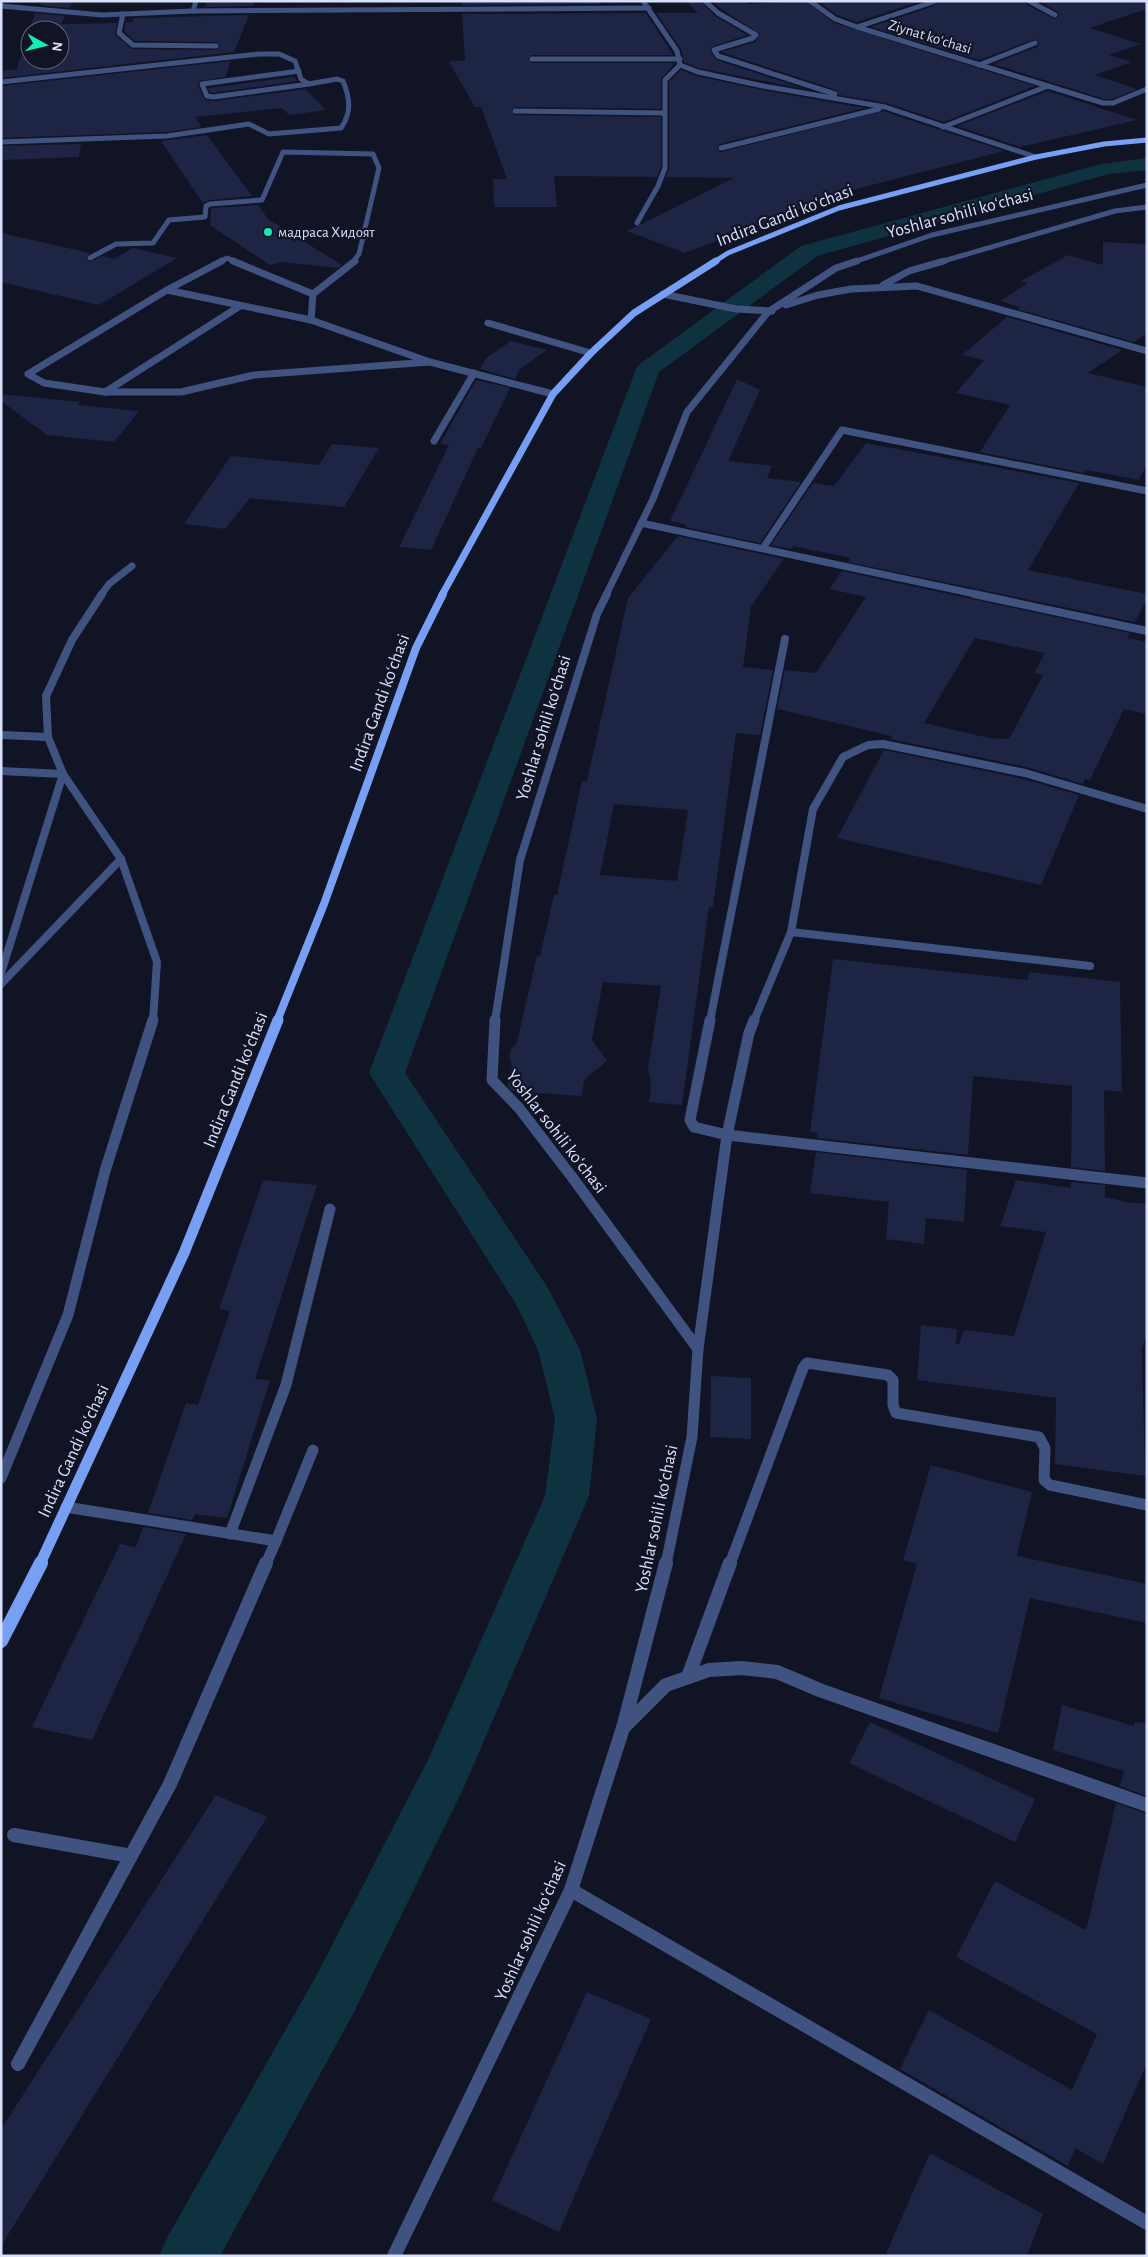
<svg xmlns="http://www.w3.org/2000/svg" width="1148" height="2257" font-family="'Alegreya Sans',sans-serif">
	<rect width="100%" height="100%" fill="#111425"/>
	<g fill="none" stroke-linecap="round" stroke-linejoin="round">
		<path fill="#0f3240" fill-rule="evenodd" d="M1147,158V170L1109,174L817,256L659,372L405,1073L548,1288L580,1350L597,1419L589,1496L464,1787L352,2016L220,2256H159L168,2236L314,1980L428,1760L545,1496L555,1419L538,1350L516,1304L369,1073L636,369L640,364L801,246L1101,164Z"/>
	</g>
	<g fill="#1e2444" fill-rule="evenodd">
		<path d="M42,1H73L70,8L40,5Z"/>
		<path d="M207,1H255L253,6L205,7Z"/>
		<path d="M462,1H599V4L462,5Z"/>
		<path d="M686,1H701L715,16L747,35L711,47L710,51L716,60L805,89L699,68L684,62L681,49L656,13H698Z"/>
		<path d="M712,1H745L748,4L806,1L834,23L1035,86L944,122L886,103L839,95L836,90L721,52L755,42L760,34L721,9Z"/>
		<path d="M818,1H921L857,22L837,15Z"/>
		<path d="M937,1H1025L1027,5L1055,19L1059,17L1058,12L1039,1H1147V9L1089,28L1141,44L1109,55L1132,62L1095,75L1137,89L1112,99H1104L993,64L1037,47L1039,43L1036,39L979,60L871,27L934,6Z"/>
		<path d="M35,13L65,16L61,24L117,23L115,35L132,49L216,50L220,46L216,42L135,41L124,31L126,22H132L134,18L249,15L234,52L1,78V71L17,69ZM30,30H60V60H30Z"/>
		<path d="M646,13L673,55H532L528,59L532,63H675L661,79V109L515,107L511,111L515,115L661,117V167L657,177L554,176L557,207H494L493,179H507L481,107H475L449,62L465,60L462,14Z"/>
		<path d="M231,61L225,77L199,81L198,86L205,100L214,101L306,89L326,110L289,115L282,108L195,117L201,127L167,132L1,138V86Z"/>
		<path d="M681,70L697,76L762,90L865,108L720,144L717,149L720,152L883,111L1004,151L841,193L685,253L627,231L734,178L666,177L669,168V82Z"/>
		<path d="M294,77L297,81L213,93L210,92L208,88Z"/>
		<path d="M1048,91L1137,120L1020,147L957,126Z"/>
		<path d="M207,135L252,196L210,200L203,203L161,141Z"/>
		<path d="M81,144L79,157L1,160V146Z"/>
		<path d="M258,205L268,219L342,265L338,268L281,262L270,265L210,225L211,208Z"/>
		<path d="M1,233L90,253L86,258L89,262L103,256L114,259L133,248L177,258L99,305L1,282Z"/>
		<path d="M1103,242L1147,244V333L1134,342L1017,309L1020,307L1000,301L1028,283L1021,281L1068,255L1103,265Z"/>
		<path d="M1007,317L1122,350L1088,373L1147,387V464L1139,480L1086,470L1084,473L980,452L1010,405L956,393L984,360L962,355Z"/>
		<path d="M511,341L547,350L520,369L515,379L480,369L486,358Z"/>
		<path d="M737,379L760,390L728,461L772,466L767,478L801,482L760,543L685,527L687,525L670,521Z"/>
		<path d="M476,380L510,388L481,448H478L431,550L399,547L449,445L440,444Z"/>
		<path d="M1,394L80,402L78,405L139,411L114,442L47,435L1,401Z"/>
		<path d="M866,443L1079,483L1028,570L1147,594V599L1135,622L848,562L851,558L793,546L791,549L771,545L813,483L834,486Z"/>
		<path d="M332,444L379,448L344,507L250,498L225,529L184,524L231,456L319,465Z"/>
		<path d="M678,536L784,559L751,606L743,667L773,670L760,735L736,733L713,907H709L682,1105L649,1102L651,1086L648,1068L661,986L603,982L592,1040L607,1061L584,1080L582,1096L512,1091L508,1086L512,1065L509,1057L511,1049L517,1042L537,955L540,956L554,895H557L582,781H587L628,598ZM614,804L688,810L677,881L600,875Z"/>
		<path d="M842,571L1130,633L1127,638L1147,642V714L1124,709L1090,780L1085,779L1083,784L1027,767L890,739L892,736L777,709L785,670L816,673L866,597L829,589ZM975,638L1045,653L1034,673L1043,675L1009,739L989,738L924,723Z"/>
		<path d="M884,750L1024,779L1079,795L1041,885L837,838Z"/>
		<path d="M833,959L1028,980L1029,972L1120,982L1122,1092L1104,1090L1105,1171L1071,1167L1072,1086L973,1076L968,1155L817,1138L818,1133L810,1132Z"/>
		<path d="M816,1152L967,1170L964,1222L926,1218L924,1244L886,1239L889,1202L810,1193Z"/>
		<path d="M263,1180L317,1185L255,1379L270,1380L227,1518L195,1514L192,1520L148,1513L186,1403L198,1405L230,1311L219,1309Z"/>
		<path d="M1016,1180L1071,1188V1182L1105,1185V1197L1130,1203H1147V1331L1142,1350L1145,1476L1055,1464L1056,1398L917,1380L921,1325L957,1329L956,1344H959L964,1330L1014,1336L1046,1232L1000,1226Z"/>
		<path d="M711,1376L751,1378V1439L710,1437Z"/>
		<path d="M931,1465L1032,1492L1017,1556L1147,1584V1623L1030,1598L998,1733L879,1698L917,1564L903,1560Z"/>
		<path d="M143,1527L186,1534L92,1740L32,1727L120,1544L136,1547Z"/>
		<path d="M1062,1705L1134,1726L1135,1722L1147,1723V1796L1120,1786L1124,1771L1053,1750Z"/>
		<path d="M870,1722L1035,1799L1015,1842L849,1763Z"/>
		<path d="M216,1795L267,1817L1,2246V2129Z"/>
		<path d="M1116,1803L1147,1814V2063L1103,2164L1075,2148L1068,2166L900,2069L929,2010L1072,2090L1097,2034L956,1957L995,1881L1086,1930Z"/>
		<path d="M587,1992L651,2019L559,2232L492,2200Z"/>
		<path d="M930,2153L1043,2214L1027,2256H885Z"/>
	</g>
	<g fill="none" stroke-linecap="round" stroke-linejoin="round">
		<g stroke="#405380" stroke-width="5">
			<path d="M1029,1L1055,15"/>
			<path d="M123,14L119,33L133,45L216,46"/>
			<path d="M857,27L933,2"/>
			<path d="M979,65L1035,43"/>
			<path d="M299,71L202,84L207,96L213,97L309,84"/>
			<path d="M1,82L259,54H279L295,61L301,79L309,84L337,79L343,81C350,98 352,112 341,128L269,134L249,124L167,136L1,142"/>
			<path d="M515,111L664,113"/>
			<path d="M90,258L116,244L153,243L169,220L205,217L206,206L210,204L262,200L283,152L373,154L379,168L359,254L353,262"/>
			<path d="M220,262L227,258L236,262"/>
		</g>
		<g stroke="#405380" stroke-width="7">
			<path d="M233,261L313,294"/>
			<path d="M167,290L222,261"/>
			<path d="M167,290L311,320L430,362L254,375L181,392H105L44,383L28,374Z"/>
			<path d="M311,320L313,294L355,261"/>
			<path d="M488,323L591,353"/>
			<path d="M430,362L553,394"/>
			<path d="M105,392L240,306"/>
			<path d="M434,441L474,373"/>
			<path d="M763,548L842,430L1147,491"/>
			<path d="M101,595L109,584L132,566"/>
		</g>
		<g stroke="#405380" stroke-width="8">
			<path d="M102,594L72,640L46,696L48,737L63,774L121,859L157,962L153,1021"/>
			<path d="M1,735L48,737"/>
			<path d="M1,771L63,774L1,973"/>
			<path d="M1,984L121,859"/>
		</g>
		<g stroke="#405380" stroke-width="11">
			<path d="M1,1478L68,1315L105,1171L153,1020"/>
			<path d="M66,1507L276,1541L266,1564"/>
			<path d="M230,1534L286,1385L330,1209"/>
			<path d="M276,1541L313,1450"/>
			<path d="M730,1564L803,1368L807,1363L888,1375L893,1380V1405L896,1413L1039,1437L1045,1448L1044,1480L1050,1485L1147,1505"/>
		</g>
		<g stroke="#405380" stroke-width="14">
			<path d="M688,1677L730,1563"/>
			<path d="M14,1835L131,1856"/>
			<path d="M18,2064L170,1784L266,1563"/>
		</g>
		<g stroke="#405380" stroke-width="5">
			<path d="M643,1L677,51L680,65L698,72L763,86L885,107L1036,157"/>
			<path d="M705,1L718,13L756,35L753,38L714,50L718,56L835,94"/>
			<path d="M810,1L835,19L857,27L1048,86L943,127"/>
			<path d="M1,6L102,15L193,11L649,8"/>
			<path d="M193,11L196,1"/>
			<path d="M532,59H680"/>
			<path d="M1048,86L1103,103H1113L1147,89"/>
			<path d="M721,148L879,109"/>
			<path d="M637,223L658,186L665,168V80L680,65"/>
			<path d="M854,262L932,235L1147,185"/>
			<path d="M940,262L1115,211L1147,207"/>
		</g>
		<g stroke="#405380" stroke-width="7">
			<path d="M883,285L909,271L944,261"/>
			<path d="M663,294L736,309L772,311"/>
			<path d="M786,305L818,295L851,289L917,286L1147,351"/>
			<path d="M641,523L980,595"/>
			<path d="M606,595L653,499L687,412L768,312L836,268L857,261"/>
		</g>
		<g stroke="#405380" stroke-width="8">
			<path d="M974,594L1147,631"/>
			<path d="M791,932L1090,966"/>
			<path d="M495,1021L520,860L597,614L607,594"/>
			<path d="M710,1021L785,639"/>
			<path d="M754,1021L791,932L813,809L843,757L868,745L883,744L1025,773L1147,809"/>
		</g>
		<g stroke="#405380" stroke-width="11">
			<path d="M495,1020L492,1080L519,1108L572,1177L698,1349L692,1437L666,1564"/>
			<path d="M710,1020L690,1120L694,1127L727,1135L1147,1183"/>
			<path d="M698,1349L727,1135L749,1033L754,1020"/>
		</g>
		<g stroke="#405380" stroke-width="14">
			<path d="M624,1727L666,1685L709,1670L742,1668L777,1672L822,1691L1147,1805"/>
			<path d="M571,1890L1147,2223"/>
			<path d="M394,2256L571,1890L623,1728L666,1563"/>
		</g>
		<path stroke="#779ff4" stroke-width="5" d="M714,262L728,253L839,208L1036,157L1104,144L1147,140"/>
		<path stroke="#779ff4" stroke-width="7" d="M442,595L553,394L591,353L634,313L716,261"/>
		<path stroke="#779ff4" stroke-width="8" d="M277,1021L324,904L416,648L443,594"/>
		<path stroke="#779ff4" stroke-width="11" d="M40,1564L184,1253L278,1020"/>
		<path stroke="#779ff4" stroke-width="14" d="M1,1641L41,1563"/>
	</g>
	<circle fill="#14ecb7" stroke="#111425" stroke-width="2" cx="268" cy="232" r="5"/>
	<g text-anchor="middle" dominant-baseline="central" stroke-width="4.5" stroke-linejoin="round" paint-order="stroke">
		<g font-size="15" fill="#d8e0fc" stroke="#111425">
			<text transform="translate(930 37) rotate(17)">Ziynat koʻchasi</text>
		</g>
		<g font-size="15" fill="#d8e0fc" stroke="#111425" text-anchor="start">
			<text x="278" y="232">мадраса Хидоят</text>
		</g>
		<g font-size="18" fill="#d8e0fc" stroke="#111425">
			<text transform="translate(960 214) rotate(-15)">Yoshlar sohili koʻchasi</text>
			<text transform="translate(785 216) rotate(-21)">Indira Gandi koʻchasi</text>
			<text transform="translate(380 703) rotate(-70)">Indira Gandi koʻchasi</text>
			<text transform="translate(544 728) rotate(-73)">Yoshlar sohili koʻchasi</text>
			<text transform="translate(236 1080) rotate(-68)">Indira Gandi koʻchasi</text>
			<text transform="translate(556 1132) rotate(52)">Yoshlar sohili koʻchasi</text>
			<text transform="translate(74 1451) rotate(-65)">Indira Gandi koʻchasi</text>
			<text transform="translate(657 1519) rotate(-78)">Yoshlar sohili koʻchasi</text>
			<text transform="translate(531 1931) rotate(-66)">Yoshlar sohili koʻchasi</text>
		</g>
	</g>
	<rect width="1148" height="2257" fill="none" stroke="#d8e0fc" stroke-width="5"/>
	<g transform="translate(45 45) rotate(98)"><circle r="24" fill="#111425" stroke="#61667b"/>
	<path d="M0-4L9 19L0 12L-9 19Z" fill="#14ecb7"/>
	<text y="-8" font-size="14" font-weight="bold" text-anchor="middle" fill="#d8e0fc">N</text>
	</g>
</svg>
